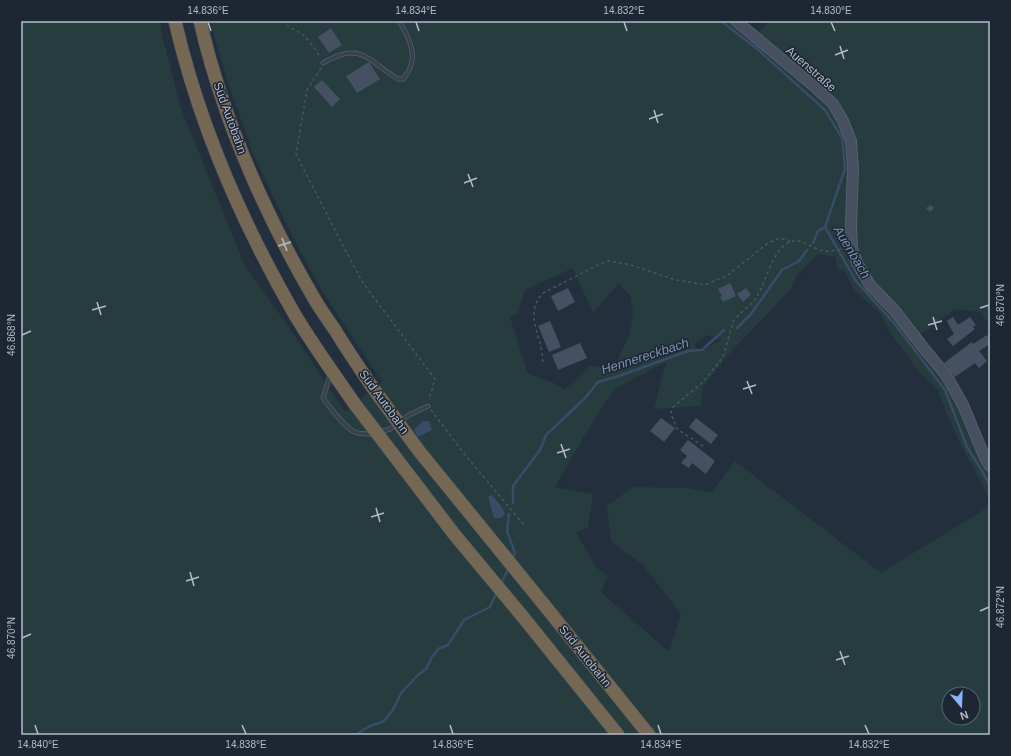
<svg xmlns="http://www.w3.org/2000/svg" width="1011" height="756" font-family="Helvetica,sans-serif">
	<rect width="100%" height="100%" fill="#242f3e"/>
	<path fill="#263c3f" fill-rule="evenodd" d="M21,21H160L162,35L181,109L245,266L288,326L345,412L382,382L322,291L288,228L253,154L227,79L210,21H728L747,39L767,25L764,21H990V325L980,312L955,309L913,341L945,382L960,408L977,449L990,473V500L960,443L947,414L938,390L918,371L890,332L880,313L854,290L845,272L837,268L835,257L819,254L797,275L791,289L728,355L703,387L701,406L654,409L666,362L614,389L584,436L555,487L593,494L588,528L576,532L597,568L608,576L601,592L669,652L681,614L643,565L611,541L607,506L633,487L689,488L711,493L735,461L881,573L990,506V735H21ZM573,268L593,313L619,283L630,296L633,312L630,333L614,368L589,366L565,390L554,383L528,374L510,317L518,313L525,290ZM708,335L720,340L701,352L694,344ZM949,694H973V718H949Z"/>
	<g fill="#394c67">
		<path d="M423,421H429L432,430L418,437L414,430Z"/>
		<path d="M492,495L501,506L505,514L501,518H494L488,497Z"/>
	</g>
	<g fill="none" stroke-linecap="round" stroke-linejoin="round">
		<g stroke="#394c67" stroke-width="2.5">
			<path d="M721,21L756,48L825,110L842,138L845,169L825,227L856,281L894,323L945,390L967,447L979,466L990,485"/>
			<path d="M813,243L818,231L825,227"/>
			<path d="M737,328L751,314L782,270L799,261L807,250"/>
			<path d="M513,503V486L540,450L546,435L585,398L598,382L619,376L688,351L702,350L724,330"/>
			<path d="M509,514L507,531L515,553L512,559"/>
			<path d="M501,584L509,567"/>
			<path d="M355,735L368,727L384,721L394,708L401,693L418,675L426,669L432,657L438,649L448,645L464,620L490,607L497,592"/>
		</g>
	</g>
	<g fill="#455162">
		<path d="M331,28L342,45L329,53L318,37Z"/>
		<path d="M369,62L380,79L357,93L346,76Z"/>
		<path d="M322,80L340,99L332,107L314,87Z"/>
		<path d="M931,205L934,208L930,212L926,208Z"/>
		<path d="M730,283L736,296L723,302L720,297L722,296L718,289Z"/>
		<path d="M568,288L575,302L558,311L551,296Z"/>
		<path d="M746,288L751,295L743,302L737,294Z"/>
		<path d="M953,317L958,325L970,317L976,325L973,327L975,329L953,346L947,339L954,334L947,321Z"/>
		<path d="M550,321L561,347L549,352L538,326Z"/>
		<path d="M987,335L990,339V344L979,351L987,361L979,368L975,363L955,377L944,363L972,342L973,344Z"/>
		<path d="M580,343L587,358L558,370L552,355Z"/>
		<path d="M661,418L675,428L664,442L650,431Z"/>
		<path d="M696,418L718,435L711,444L689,427Z"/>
		<path d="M688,440L715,461L706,474L692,463L689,468L681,463L687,456L680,450Z"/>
	</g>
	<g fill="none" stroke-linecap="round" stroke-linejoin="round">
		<g stroke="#565f6c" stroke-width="5">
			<g id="lane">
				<path d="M323,63C361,40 368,61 398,79H403C420,60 411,40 399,21"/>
				<path d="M330,375L323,398C330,407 346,431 358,433C362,434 369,434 373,434"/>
				<path d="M379,432L390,429L409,415L428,406"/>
			</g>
		</g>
		<g stroke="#565f6c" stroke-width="12">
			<path id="secondary" d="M736,21L815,87L833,104L843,121L851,141L853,168L851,225L852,248L857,263L870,285L895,311L922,346L946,375L963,405L985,458L990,466"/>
		</g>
		<g stroke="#434c59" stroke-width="14">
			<g id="highway">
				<path d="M175,21C199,125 242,223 295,315C313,345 334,374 354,403"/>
				<path d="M200,21C223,120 264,213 315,300C321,310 328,320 335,330C347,350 360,369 373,388"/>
				<path d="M541,601L649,735"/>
				<path d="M523,617L618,735"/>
			</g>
		</g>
		<g stroke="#44595c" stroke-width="1.5" stroke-dasharray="3 3" stroke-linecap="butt">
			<path d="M282,21C287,27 295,29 302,34C309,40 316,49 320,58"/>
			<path d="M321,68L307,90L296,154L339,238L363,283L435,379L429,400"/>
			<path d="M543,362C542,356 542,349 540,343C535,326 528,308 543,293L600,264L608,261L627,264L640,268L676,280L705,285L728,275L768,243L778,239H784L788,240L790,242"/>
			<path d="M431,410L466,456L524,525"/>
			<path d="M703,446L677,429L671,414L672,408L702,383L720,361L724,354L733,322C740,311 752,306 758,295C766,281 774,244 793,241C805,240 814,250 825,251C831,251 838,250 844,249"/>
		</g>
		<use href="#lane" stroke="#38414e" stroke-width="3.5"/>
		<use href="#secondary" stroke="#465061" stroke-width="10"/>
		<use href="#highway" stroke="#746855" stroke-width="13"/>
		<g stroke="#434c59" stroke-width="14" stroke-linecap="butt">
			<g id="highway-bridge">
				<path d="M373,388L419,451L541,601"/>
				<path d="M354,403L454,534L523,617"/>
			</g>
		</g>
		<use href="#highway-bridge" stroke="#746855" stroke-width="13"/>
	</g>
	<path fill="none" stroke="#b4bcc9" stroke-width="1.5" d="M208,22L211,31M416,22L419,31M624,22L627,31M831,22L835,31M840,46L844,59M835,55L848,50M654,110L658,123M649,119L663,114M468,174L473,187M464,183L477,178M282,238L287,251M278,246L291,242M97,302L101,315M980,308L989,305M92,310L106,306M933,317L937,330M928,325L942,321M22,335L31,331M747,381L752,394M743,389L756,385M561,444L566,458M557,453L570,449M376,508L380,522M371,517L384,513M190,572L194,586M186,581L199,577M980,611L989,607M22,638L31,634M840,651L845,665M836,660L849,656M35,725L38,734M242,725L246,734M450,725L453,734M658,725L661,734M865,725L869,734"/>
	<g text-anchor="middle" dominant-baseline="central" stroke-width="3" stroke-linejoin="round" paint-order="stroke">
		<g font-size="12" fill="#b4bcc9" stroke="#1d2633">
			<text transform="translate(811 69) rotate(41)">Auenstraße</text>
			<text transform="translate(230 118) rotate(70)">Süd Autobahn</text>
			<text transform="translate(384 402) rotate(54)">Süd Autobahn</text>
			<text transform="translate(585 656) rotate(51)">Süd Autobahn</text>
		</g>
		<g font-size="13" font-style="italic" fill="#7c92b1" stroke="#1d2633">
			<text transform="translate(852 252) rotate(59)">Auenbach</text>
			<text transform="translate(645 356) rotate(-18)">Hennereckbach</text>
		</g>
	</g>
	<rect width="1011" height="756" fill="none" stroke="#1d2633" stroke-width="44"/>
	<g transform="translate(961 706) rotate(161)"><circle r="19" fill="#1d2633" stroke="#59626f"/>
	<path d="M0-3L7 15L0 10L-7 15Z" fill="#8ab4f8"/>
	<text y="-6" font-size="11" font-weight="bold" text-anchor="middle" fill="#b4bcc9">N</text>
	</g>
	<rect x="22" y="22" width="967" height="712" fill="none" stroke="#b4bcc9" stroke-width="1.5"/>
	<g font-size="10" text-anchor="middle" fill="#b4bcc9">
		<text x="208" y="14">14.836°E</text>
		<text x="416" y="14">14.834°E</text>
		<text x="624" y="14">14.832°E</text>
		<text x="831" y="14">14.830°E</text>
		<text transform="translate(1000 305) rotate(-90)" y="4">46.870°N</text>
		<text transform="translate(11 335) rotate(-90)" y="4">46.868°N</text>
		<text transform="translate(1000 607) rotate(-90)" y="4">46.872°N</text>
		<text transform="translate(11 638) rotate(-90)" y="4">46.870°N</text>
		<text x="38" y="748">14.840°E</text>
		<text x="246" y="748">14.838°E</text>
		<text x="453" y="748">14.836°E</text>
		<text x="661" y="748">14.834°E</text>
		<text x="869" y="748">14.832°E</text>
	</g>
</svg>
